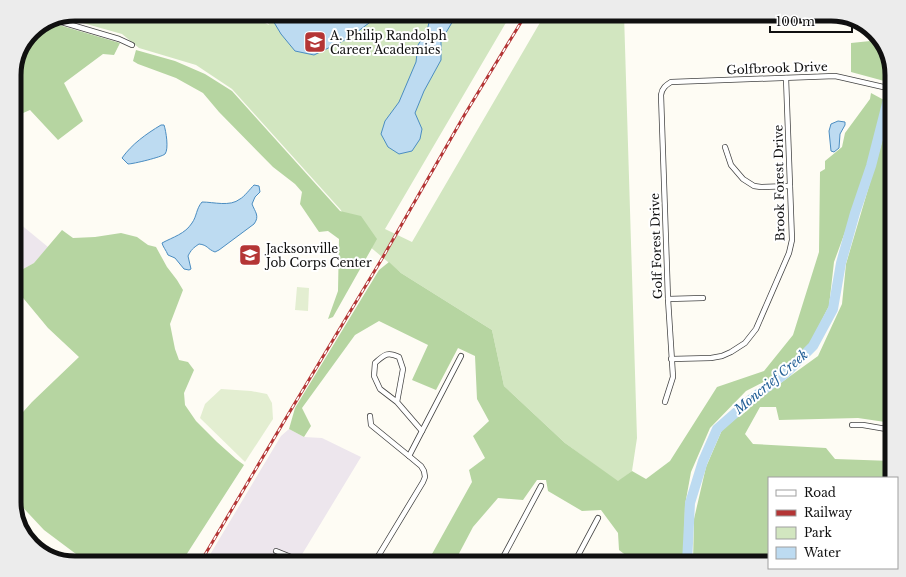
<svg xmlns="http://www.w3.org/2000/svg" width="906" height="577" font-family="'Libre Baskerville',serif">
	<rect width="100%" height="100%" fill="#fefcf4"/>
	<g fill="#ede6ed">
		<path d="M14,219L48,247L34,263L14,274Z"/>
		<path d="M289,429L304,437L322,438L361,457L298,561L301,563H205L281,436Z"/>
	</g>
	<path fill="#d2e6c0" d="M75,14H247L269,25L263,14H511L385,229L412,242L545,14H624L637,438L632,471L618,482L565,443L504,386L492,330L401,273L362,240L340,209L232,89L196,65L139,48L122,34L65,18Z"/>
	<g fill="#b6d5a1">
		<path d="M52,23L120,43L114,55L103,54L64,83L83,121L58,140L30,110L14,117V71L32,32Z"/>
		<path d="M880,40L884,44L891,68L888,82L851,72V43Z"/>
		<path d="M136,50L175,61L205,74L232,91L340,211L361,216L377,239L333,317L328,319L338,291L339,239L328,231L319,232L300,204L302,192L295,184L273,167L219,112L203,93L176,78L138,64L133,61Z"/>
		<path d="M871,93L884,100L870,164L834,262L829,306L809,345L777,375L746,391L710,428L691,472L685,505L684,563H636L619,550L618,533L601,510L582,511L548,491L546,480H537L523,500L498,498L473,527L454,563H427L472,482L469,470L485,458L473,436L489,421L477,399L475,356L458,348L436,390L412,380L428,345L379,321L355,335L302,408L311,426L304,437L289,429L295,408L379,270L389,262L401,273L492,330L504,386L565,443L618,481L632,471L646,479L670,461L717,387L764,371L793,335L819,252L820,172L825,169V161L842,147L845,133L870,99Z"/>
		<path d="M892,108V423L858,418L779,420L776,407H760L745,434L753,444L826,448L835,459L892,461V478H769V563H693L694,519L706,467L722,430L760,398L818,356L842,304L846,264Z"/>
		<path d="M62,230L73,238L95,237L121,233L137,237L148,245L156,247L167,267L177,280L183,290L170,324L175,349L179,360L188,362L194,370L184,393L185,405L196,421L217,442L236,459L244,465L181,563H88L44,530L14,498V422L32,402L79,357L48,328L14,287V274L34,263Z"/>
	</g>
	<g fill="#e3eed1">
		<path d="M297,287L309,288L308,311L295,310Z"/>
		<path d="M221,389L251,391L267,394L272,403L273,419L245,462L200,418L205,404Z"/>
	</g>
	<g fill="#bddbf1" stroke="#4b8dc1">
		<path d="M269,14H368L373,20L349,38L314,55L295,51L281,34Z"/>
		<path d="M431,14H457L441,41V60L424,91L415,113L422,129L420,139L412,151L399,154L388,147L381,134L385,121L399,102L416,62L418,45L427,31Z"/>
		<path d="M838,121L845,122V125L840,134L839,148L834,152L831,151L829,131L831,124Z"/>
		<path d="M161,125H164C166,131 169,149 165,154C162,157 133,164 128,164L122,158C132,144 146,134 161,125Z"/>
		<path d="M254,185L259,186L260,192L255,197L252,204C255,212 260,216 254,224L219,250L215,252C207,249 208,245 199,244C193,248 191,250 188,256L191,269L189,270L184,269L175,258L168,255C166,250 163,247 162,243C173,237 185,234 192,223C197,216 196,209 202,202C214,202 230,207 240,199C244,197 250,189 254,185Z"/>
	</g>
	<g fill="none" stroke-linecap="round" stroke-linejoin="round">
		<path stroke="#bddbf1" stroke-width="10" d="M687,563L690,503L703,461L717,429L750,400L786,373L813,346L833,309L841,263L855,213L871,166L892,84"/>
		<g stroke="#434343" stroke-width="6">
			<g id="minor">
				<path d="M679,14V19"/>
				<path d="M58,21L119,39L132,45"/>
				<path d="M725,147L731,165L743,179L754,186L761,187L790,186"/>
				<path d="M668,299L703,298"/>
				<path d="M671,359L711,358L722,356L731,352L745,343L756,329L789,253L792,240L786,78"/>
				<path d="M397,402L380,389L374,376L375,363C384,355 387,351 399,357L403,369L397,402L422,431"/>
				<path d="M665,402L673,377L668,299L661,95C662,88 666,85 671,82L835,76L844,78L892,89"/>
				<path d="M370,416L371,425L409,456L421,466L424,471L425,477L423,482L374,563"/>
				<path d="M852,425H863L892,430"/>
				<path d="M409,456L461,356"/>
				<path d="M276,551L306,563"/>
				<path d="M500,563L541,486"/>
				<path d="M574,563L598,518"/>
			</g>
		</g>
		<use href="#minor" stroke="#fff" stroke-width="4.5"/>
		<g stroke="#b43535" stroke-width="3">
			<path id="rail" d="M200,563L292,408L383,257L465,114L526,14"/>
		</g>
		<use href="#rail" stroke="#fff" stroke-width="1.5" stroke-dasharray="4.5" stroke-linecap="butt"/>
	</g>
	<defs>
		<g id="school-square" transform="scale(1.15)"><rect x="-9" y="-9" width="18" height="18" rx="4" fill="#b43535" stroke="#fff"/><path d="M0-5L7-2L0 1L-7-2ZM-4 1L0 2.5L4 1V4Q0 6-4 4Z" fill="#fff"/></g>
		<g id="university-square" transform="scale(1.15)"><rect x="-9" y="-9" width="18" height="18" rx="4" fill="#b43535" stroke="#fff"/><path d="M0-5L7-2L0 1L-7-2ZM-4 1L0 2.5L4 1V4Q0 6-4 4Z" fill="#fff"/></g>
	</defs>
	<g fill-rule="evenodd">
		<use href="#school-square" x="315" y="42"/>
		<use href="#university-square" x="250" y="255"/>
	</g>
	<g text-anchor="middle" dominant-baseline="central" stroke-width="4" stroke-linejoin="round" paint-order="stroke">
		<g font-size="12" fill="#101010" stroke="#fff" text-anchor="start">
			<text x="330" y="35">A. Philip Randolph<tspan x="330" dy="14">Career Academies</tspan></text>
			<text x="266" y="248">Jacksonville<tspan x="266" dy="14">Job Corps Center</tspan></text>
		</g>
		<g font-size="12" fill="#101010" stroke="#fff">
			<text transform="translate(777 68) rotate(-2)">Golfbrook Drive</text>
			<text transform="translate(779 183) rotate(-91)">Brook Forest Drive</text>
			<text transform="translate(656 246) rotate(-92)">Golf Forest Drive</text>
		</g>
		<g font-size="13" font-style="italic" fill="#246097" stroke="#fff">
			<text transform="translate(771 382) rotate(-40)">Moncrief Creek</text>
		</g>
	</g>
	<path d="M0 0H906V577H0ZM75 21H831A54 54 0 0 1 885 75V502A54 54 0 0 1 831 556H75A54 54 0 0 1 21 502V75A54 54 0 0 1 75 21Z" fill="#ececec" fill-rule="evenodd"/>
	<path fill="none" stroke="#101010" stroke-width="5" d="M75 21H831A54 54 0 0 1 885 75V502A54 54 0 0 1 831 556H75A54 54 0 0 1 21 502V75A54 54 0 0 1 75 21Z"/>
	<rect x="768" y="477" width="130" height="92" fill="#ffffff" stroke="#9f9f9f"/>
	<rect x="776" y="490" width="20" height="6" fill="#ffffff" stroke="#9f9f9f"/>
	<text x="804" y="497" font-size="12" fill="#101010">Road</text>
	<rect x="776" y="510" width="20" height="6" fill="#b43535" stroke="#9f9f9f"/>
	<text x="804" y="517" font-size="12" fill="#101010">Railway</text>
	<rect x="776" y="527" width="20" height="12" fill="#d2e6c0" stroke="#9f9f9f"/>
	<text x="804" y="537" font-size="12" fill="#101010">Park</text>
	<rect x="776" y="547" width="20" height="12" fill="#bddbf1" stroke="#9f9f9f"/>
	<text x="804" y="557" font-size="12" fill="#101010">Water</text>
	<path d="M770 26v6h82v-6" fill="none" stroke="#101010" stroke-width="2"/>
	<text x="776" y="26" font-size="12" fill="#101010" stroke="#ffffff" stroke-width="3" paint-order="stroke">100 m</text>
</svg>
